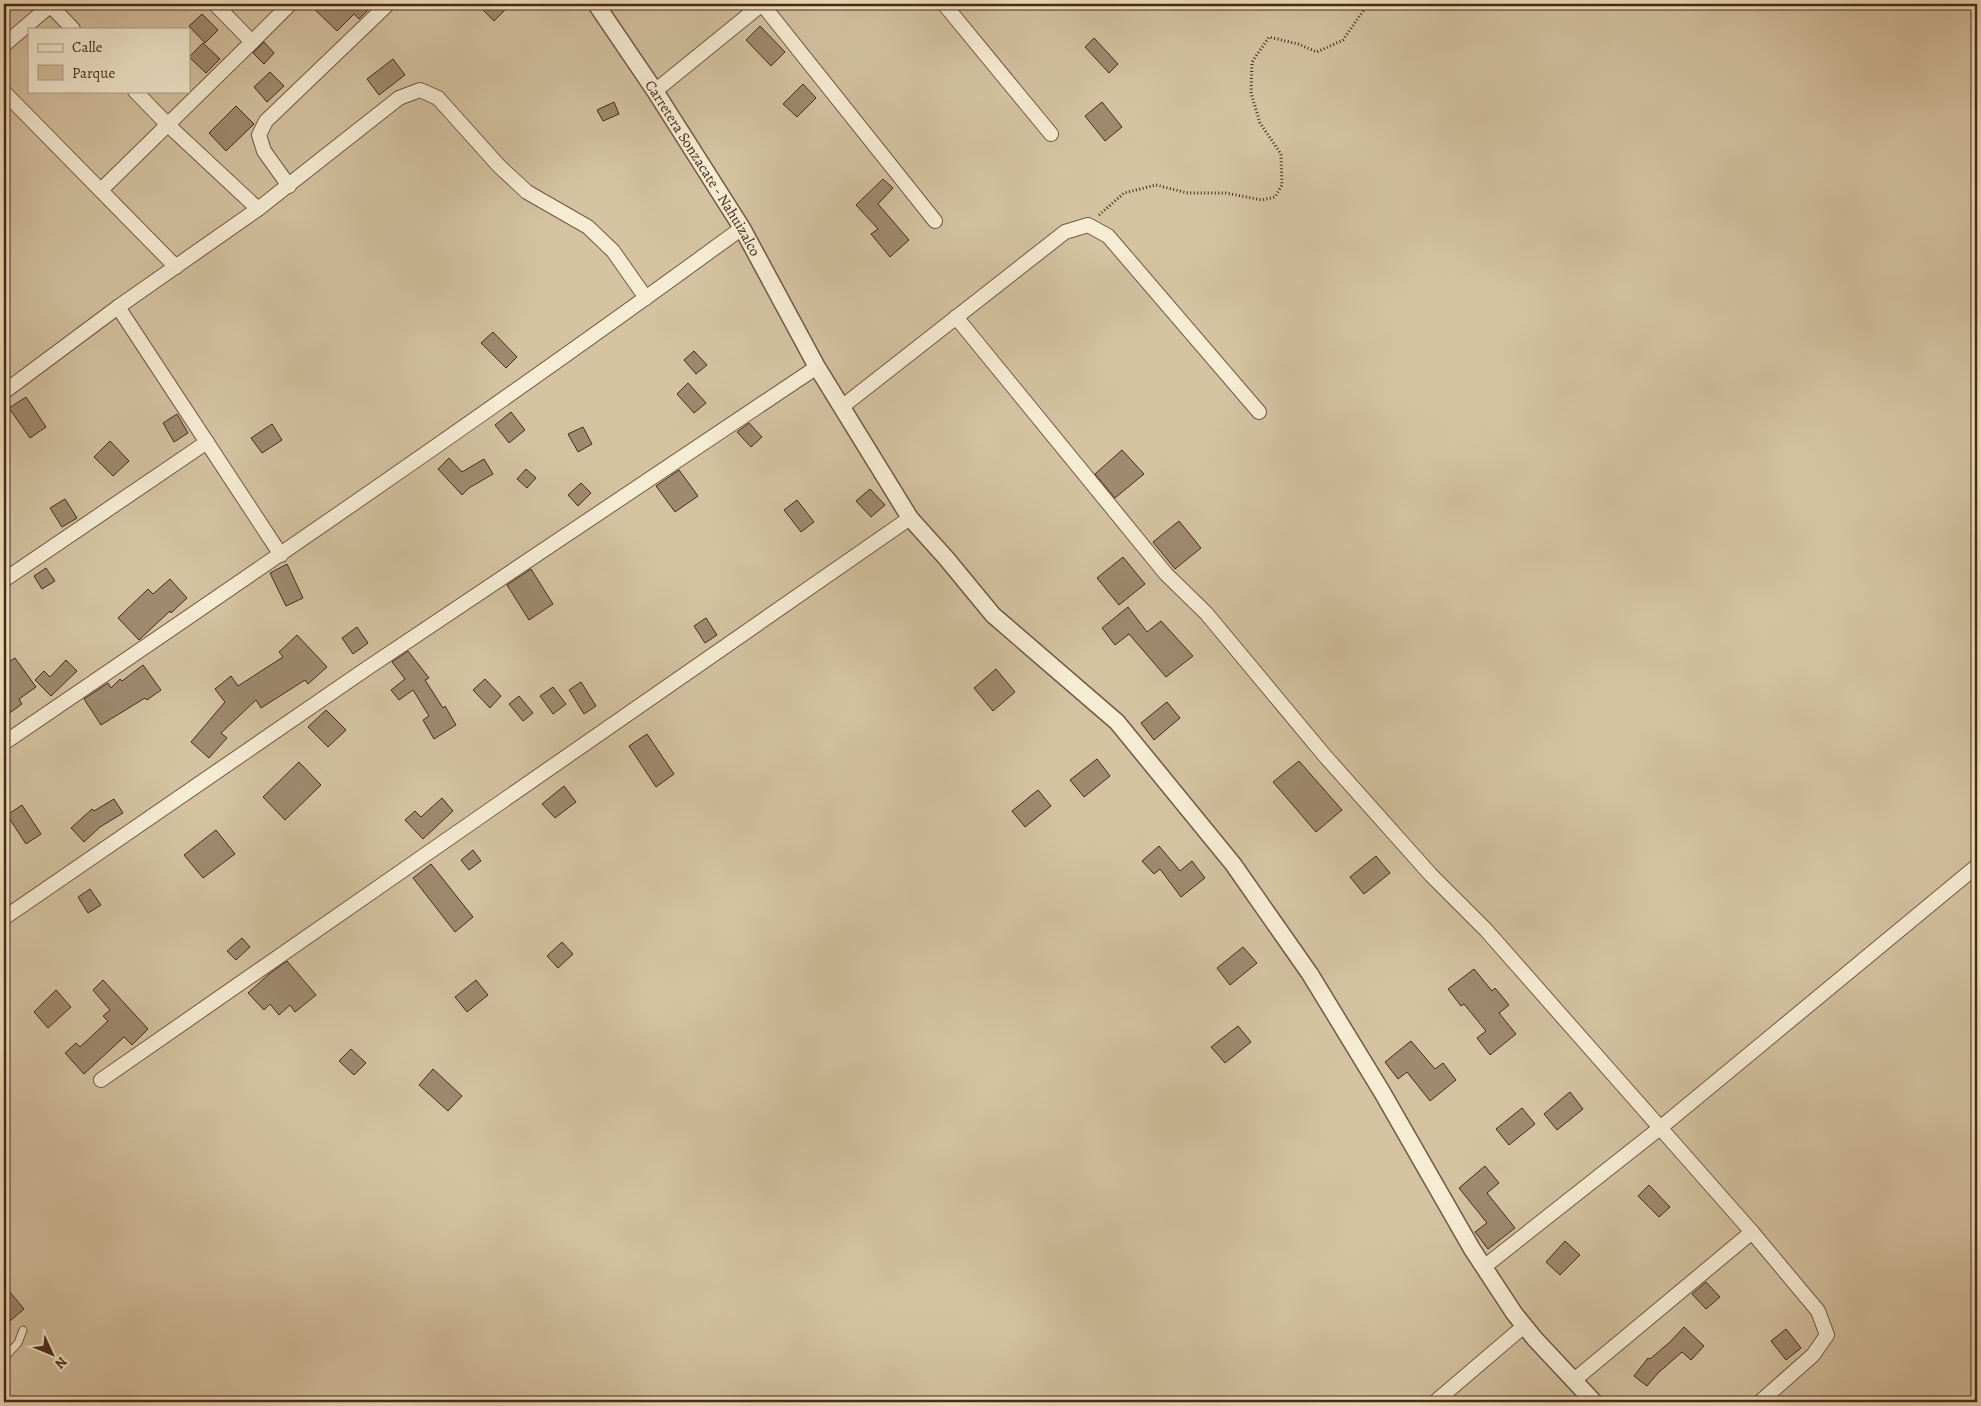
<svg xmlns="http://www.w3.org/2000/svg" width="1981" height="1406" font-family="Alegreya,serif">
	<rect width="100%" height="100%" fill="#f1e1bd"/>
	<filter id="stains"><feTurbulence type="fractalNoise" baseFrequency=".004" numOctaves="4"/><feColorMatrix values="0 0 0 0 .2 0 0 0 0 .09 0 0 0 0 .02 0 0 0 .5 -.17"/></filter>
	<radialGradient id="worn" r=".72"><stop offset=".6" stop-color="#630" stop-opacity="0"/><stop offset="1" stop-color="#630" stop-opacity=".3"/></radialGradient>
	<path fill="#d4c2a1" stroke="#8d765e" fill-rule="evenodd" d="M4,4H1977V1402H4ZM29,29H189V91H29Z"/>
	<g fill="#9f896f" stroke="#462a1a">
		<path d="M309,4H374L359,19L354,14L337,31Z"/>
		<path d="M477,4H511L494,21Z"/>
		<path d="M202,14L218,30L205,43L189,26Z"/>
		<path d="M760,26L785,52L771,66L746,40Z"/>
		<path d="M1094,38L1118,64L1109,73L1085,47Z"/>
		<path d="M264,42L274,53L264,64L253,53Z"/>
		<path d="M203,43L220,59L206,73L189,57Z"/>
		<path d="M393,59L405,75L379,95L367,79Z"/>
		<path d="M270,72L284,86L267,102L254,87Z"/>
		<path d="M803,84L816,98L797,117L783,104Z"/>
		<path d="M614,102L619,114L603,121L597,110Z"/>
		<path d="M1102,102L1122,127L1105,141L1085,116Z"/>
		<path d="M236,106L254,124L226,151L209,133Z"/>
		<path d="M883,179L893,188L878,204L909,240L890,257L871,234L878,229L856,205Z"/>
		<path d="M493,332L517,357L506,368L481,343Z"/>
		<path d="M694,351L707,365L696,374L684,360Z"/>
		<path d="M688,383L706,403L694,413L677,394Z"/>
		<path d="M26,397L46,427L30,438L9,408Z"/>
		<path d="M511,412L525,430L509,443L495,425Z"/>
		<path d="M177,414L188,433L174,442L163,423Z"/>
		<path d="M749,423L762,437L751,447L737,432Z"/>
		<path d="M272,424L282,440L262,453L251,438Z"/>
		<path d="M583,427L592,444L578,452L568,434Z"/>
		<path d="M110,441L129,461L113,476L94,457Z"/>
		<path d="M1122,450L1144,474L1115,498L1095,474Z"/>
		<path d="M449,458L462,472L484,459L493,474L469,488L462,495L438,469Z"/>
		<path d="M526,469L536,478L527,488L517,479Z"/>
		<path d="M679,470L698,496L675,512L656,486Z"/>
		<path d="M581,483L591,493L578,506L568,495Z"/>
		<path d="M870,489L885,505L871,517L856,501Z"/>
		<path d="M65,499L77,518L62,527L50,508Z"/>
		<path d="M797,500L814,522L801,532L784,510Z"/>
		<path d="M1179,521L1201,548L1175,569L1153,542Z"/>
		<path d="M1123,557L1145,584L1119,605L1097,578Z"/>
		<path d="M287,564L303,598L286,606L270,573Z"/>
		<path d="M46,568L55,581L42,589L34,576Z"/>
		<path d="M531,569L553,604L529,620L507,585Z"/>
		<path d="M170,579L187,598L171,613L170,611L139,640L118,618L148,589L153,594Z"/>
		<path d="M1128,607L1147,632L1161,621L1193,656L1166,677L1129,634L1115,645L1102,628Z"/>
		<path d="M706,618L717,635L705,643L694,626Z"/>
		<path d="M357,627L368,643L353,654L342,638Z"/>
		<path d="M297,635L327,667L308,684L305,680L261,708L256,700L221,733L227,738L209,758L191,742L225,702L215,689L231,676L238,686L283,657L279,652Z"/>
		<path d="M408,651L429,678L425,680L443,708L445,706L456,725L434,739L423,720L429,716L413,690L399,700L391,690L405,679L392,662Z"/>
		<path d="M15,658L36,687L19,699L22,704L4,717V694L10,689L4,681V665Z"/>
		<path d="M66,660L77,671L51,696L35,680L44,671L50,677Z"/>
		<path d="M143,665L161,690L147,700L145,698L101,725L84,699L108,683L111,688L120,679L122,681Z"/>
		<path d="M996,669L1015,692L993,711L974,688Z"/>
		<path d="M485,679L501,696L490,708L473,690Z"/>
		<path d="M581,682L596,706L584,714L569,690Z"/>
		<path d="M553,687L566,704L553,714L540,696Z"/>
		<path d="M519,696L533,713L523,721L509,704Z"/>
		<path d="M1167,702L1180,718L1154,740L1141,723Z"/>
		<path d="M326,710L346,730L328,747L308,727Z"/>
		<path d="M647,734L674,774L656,787L629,746Z"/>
		<path d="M1097,759L1110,776L1084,797L1070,780Z"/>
		<path d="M1299,761L1342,810L1316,832L1273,782Z"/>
		<path d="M299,762L321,785L285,820L263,797Z"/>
		<path d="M564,786L576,802L555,818L542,804Z"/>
		<path d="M1038,790L1051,806L1025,827L1012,811Z"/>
		<path d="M442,798L453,811L423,839L405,820L415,811L421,817Z"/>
		<path d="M114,799L123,813L100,827L84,842L71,828L92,809L94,811Z"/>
		<path d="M22,805L41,834L26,844L7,815Z"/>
		<path d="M216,830L235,854L203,878L184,855Z"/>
		<path d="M1159,846L1180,871L1192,861L1205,878L1181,897L1160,869L1154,874L1142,861Z"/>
		<path d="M473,850L481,861L469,870L461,860Z"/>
		<path d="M1376,856L1390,873L1364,894L1350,877Z"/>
		<path d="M431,864L473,917L455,932L413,878Z"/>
		<path d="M90,889L101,905L88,913L78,897Z"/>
		<path d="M242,938L250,947L236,960L227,951Z"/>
		<path d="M562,942L573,954L558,968L547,956Z"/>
		<path d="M1243,947L1257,963L1230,985L1217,968Z"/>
		<path d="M287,961L316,995L295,1012L290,1005L279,1015L270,1004L264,1010L248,993L269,974Z"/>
		<path d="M1474,969L1492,991L1495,988L1509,1005L1499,1013L1516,1034L1490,1055L1477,1038L1486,1031L1464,1004L1461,1006L1448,989Z"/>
		<path d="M103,980L148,1029L132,1045L124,1037L84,1074L65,1053L76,1043L80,1047L108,1021L103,1016L110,1010L93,990Z"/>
		<path d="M476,980L488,995L467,1012L455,997Z"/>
		<path d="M56,990L71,1007L48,1028L34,1012Z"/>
		<path d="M1238,1026L1251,1042L1225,1063L1211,1047Z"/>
		<path d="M1411,1041L1435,1069L1443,1063L1456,1080L1430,1101L1407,1072L1398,1079L1385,1062Z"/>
		<path d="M351,1049L366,1063L354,1075L339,1061Z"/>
		<path d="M433,1069L462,1096L448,1111L419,1085Z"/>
		<path d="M1570,1092L1583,1109L1557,1130L1544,1114Z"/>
		<path d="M1522,1108L1535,1124L1509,1145L1496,1129Z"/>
		<path d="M1485,1166L1499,1183L1487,1193L1515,1228L1488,1249L1475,1232L1487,1223L1459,1188Z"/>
		<path d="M1649,1185L1670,1207L1659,1217L1638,1196Z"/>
		<path d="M1565,1241L1580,1255L1560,1275L1546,1262Z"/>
		<path d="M1706,1282L1720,1297L1706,1309L1692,1294Z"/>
		<path d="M4,1285L24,1309L4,1326Z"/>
		<path d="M1684,1327L1704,1346L1691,1360L1682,1352L1658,1373L1647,1386L1634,1376L1648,1358L1650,1359L1670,1342Z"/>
		<path d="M1786,1329L1801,1348L1786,1360L1771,1341Z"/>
	</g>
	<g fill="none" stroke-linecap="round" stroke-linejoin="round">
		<g stroke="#715843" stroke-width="9">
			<path id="service" d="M4,1358L18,1343L23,1330"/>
		</g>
		<g stroke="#715843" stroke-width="16">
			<g id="minor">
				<path d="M49,4L73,29"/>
				<path d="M215,4L252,42L290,4"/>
				<path d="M762,4L935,221"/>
				<path d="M944,4L1051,134"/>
				<path d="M4,45L52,4"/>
				<path d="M135,91L168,125L258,209"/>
				<path d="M655,91L762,4"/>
				<path d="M4,92L176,267"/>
				<path d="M289,186L264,151L259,135L266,121L388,4"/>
				<path d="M101,190L252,42"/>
				<path d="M118,307L281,555"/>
				<path d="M956,317L1166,574L1206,613L1325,756L1431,875L1486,930L1752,1232L1818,1311L1827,1335L1813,1355L1760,1402"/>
				<path d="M4,392L118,307L258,209L399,98L420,90L438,98L499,166L527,192L588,227L613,251L646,298"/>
				<path d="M843,406L1065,232L1088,225L1108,236L1259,412"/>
				<path d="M4,580L207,442"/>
				<path d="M4,743C252,574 500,405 742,228"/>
				<path d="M4,918L366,669L817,367"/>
				<path d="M101,1080L910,518"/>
				<path d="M1484,1267L1660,1128L1977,866"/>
				<path d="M1573,1381L1752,1232"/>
				<path d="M1435,1402L1524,1326"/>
			</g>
		</g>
		<g stroke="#715843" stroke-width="19">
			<g id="tertiary">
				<path id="s1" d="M596,4L655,91L742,228L817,367L910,518L946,558L993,615L1117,722L1233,864L1310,974L1382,1092L1472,1249L1514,1313L1535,1339L1594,1402"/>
			</g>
		</g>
		<path stroke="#462a1a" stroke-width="3" stroke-dasharray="1 2.5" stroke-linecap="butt" d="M1099,215L1124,193L1156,185L1188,193H1226L1262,200L1275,197L1282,185L1281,154L1260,123L1251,93L1252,62L1269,37L1298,44L1317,52L1343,40L1368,4"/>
		<use href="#service" stroke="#f6ecd4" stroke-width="7"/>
		<use href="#minor" stroke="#f6ecd4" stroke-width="14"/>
		<use href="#tertiary" stroke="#f6ecd4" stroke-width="16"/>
	</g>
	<g text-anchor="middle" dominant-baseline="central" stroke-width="5" stroke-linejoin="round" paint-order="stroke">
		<g font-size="15" fill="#462a1a" stroke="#f6ecd4">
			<text stroke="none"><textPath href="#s1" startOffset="196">Carretera Sonzacate - Nahuizalco</textPath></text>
		</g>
	</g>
	<rect width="1981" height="1406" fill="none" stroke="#f1e1bd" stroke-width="20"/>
	<rect x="5" y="5" width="1971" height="1396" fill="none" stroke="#462a1a" stroke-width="2.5"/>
	<rect x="10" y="10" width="1961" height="1386" fill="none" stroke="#462a1a"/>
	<rect x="28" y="28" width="162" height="65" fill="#f6ecd4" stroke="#b09e8a"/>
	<rect x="38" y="44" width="25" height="8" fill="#f6ecd4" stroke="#b09e8a"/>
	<text x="72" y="52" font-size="15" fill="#462a1a">Calle</text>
	<rect x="38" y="65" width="25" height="15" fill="#d4c2a1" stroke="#b09e8a"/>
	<text x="72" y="78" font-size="15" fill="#462a1a">Parque</text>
	<g transform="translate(52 1354) rotate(134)" stroke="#f6ecd4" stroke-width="4" paint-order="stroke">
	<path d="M0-4L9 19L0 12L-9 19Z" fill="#462a1a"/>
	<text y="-8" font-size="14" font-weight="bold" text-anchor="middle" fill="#462a1a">N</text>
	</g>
	<rect width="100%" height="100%" filter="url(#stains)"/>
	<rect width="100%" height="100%" fill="url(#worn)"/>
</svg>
